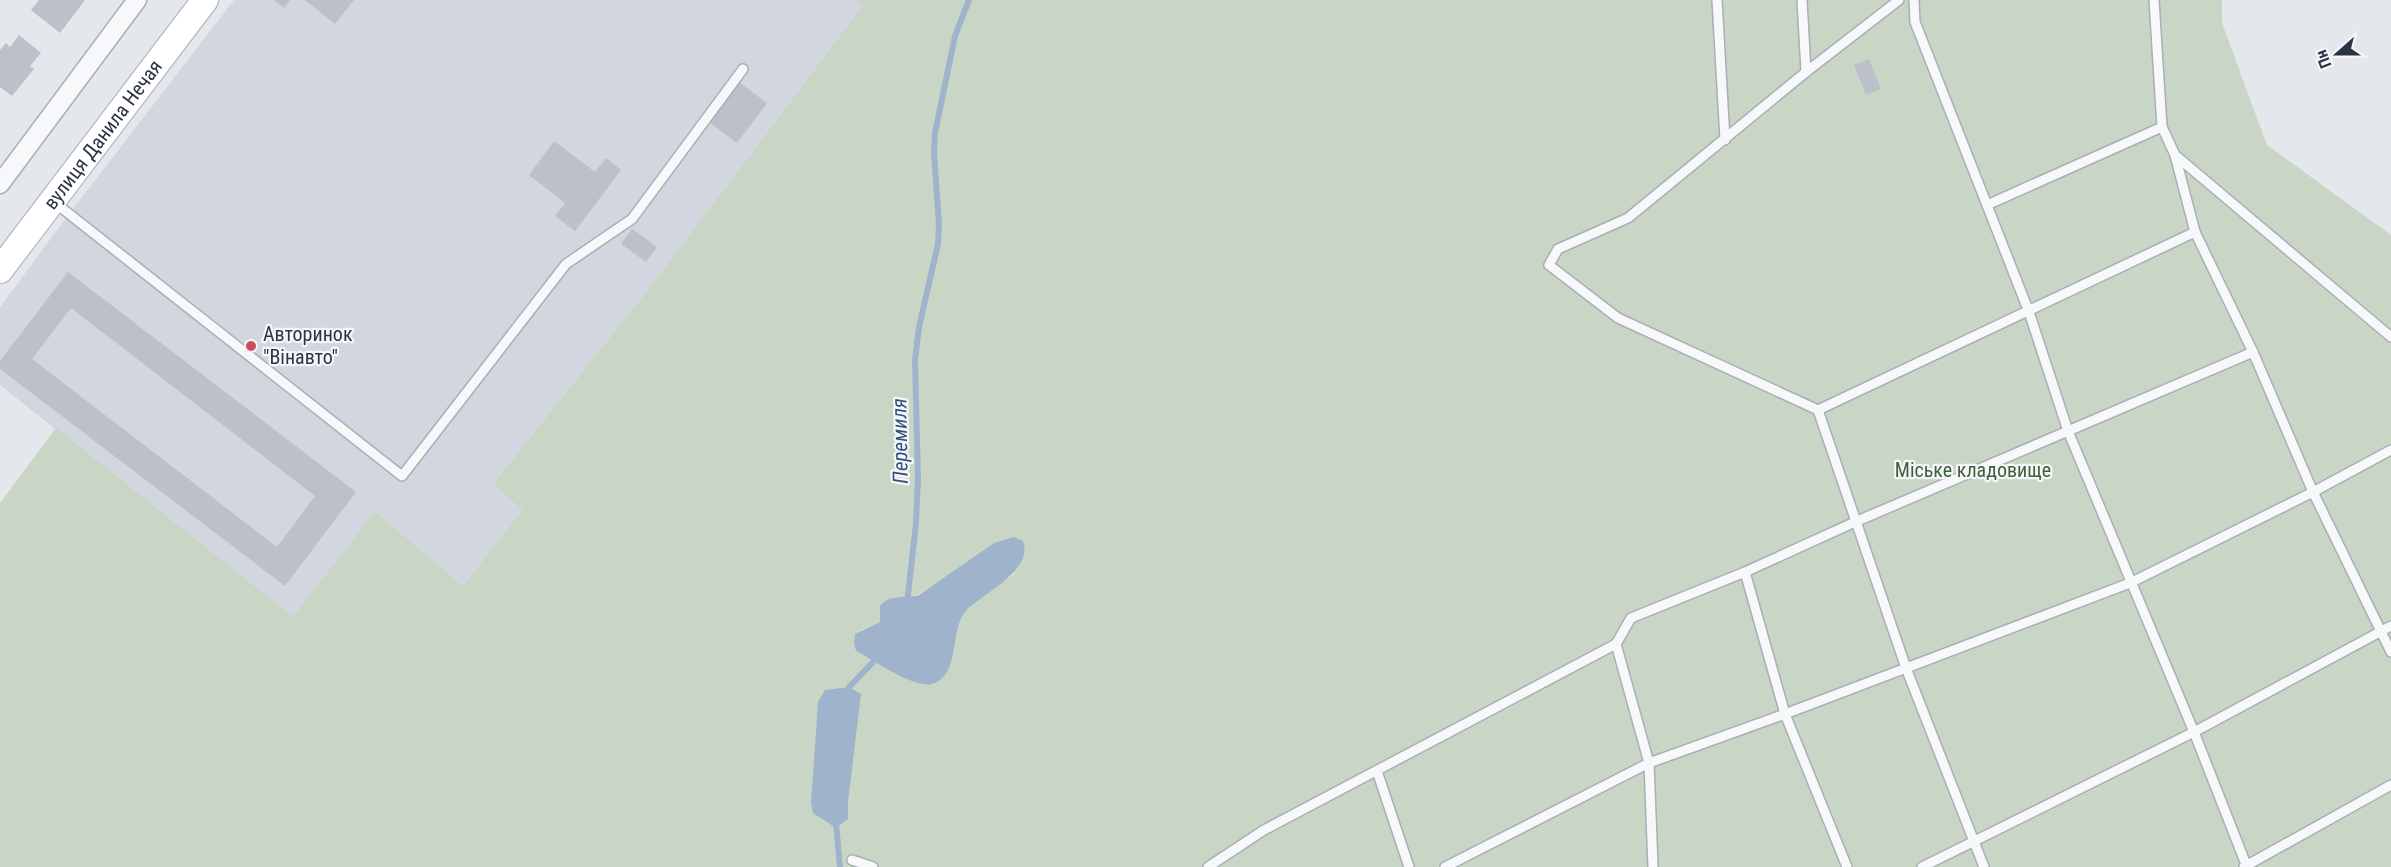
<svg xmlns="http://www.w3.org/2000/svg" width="2391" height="867" font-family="'Roboto Condensed',sans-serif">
	<rect width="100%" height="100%" fill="#e4e7ec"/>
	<path fill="#d2d6de" d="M234,0H857L863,5L658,277L493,484L522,510L463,586L375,511L293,618L0,385V307L69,214Z"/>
	<path fill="#c9d6c5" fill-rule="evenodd" d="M857,0H2222V23L2267,145L2391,235V867H0V503L56,428L293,617L375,511L463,586L522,510L493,484L658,277L863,5ZM1025,550L1013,575L973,603L961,617L954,635L953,652L923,685L898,674L856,651L861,630L881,622L893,597C908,598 917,596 929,588Z"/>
	<g fill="#9fb4cc">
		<path d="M1014,537L1023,541C1034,572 981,593 965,612C949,632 961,675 932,684C914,689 872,659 856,651L854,643L855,634L880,622V606C891,593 904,599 919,595L994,543Z"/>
		<path d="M849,687L861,694L848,802V819L836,828L813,813L811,803L818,702L825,690Z"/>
	</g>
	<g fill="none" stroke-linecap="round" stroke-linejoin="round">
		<g stroke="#9fb4cc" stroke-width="6">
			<path d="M907,604L916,523L918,479L915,360L919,327L938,244L939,225L934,152L935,133L955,36L969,0"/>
			<path d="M848,693L849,687L879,656"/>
			<path d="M836,823L840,867"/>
		</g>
	</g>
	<g fill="#bbc0ca" fill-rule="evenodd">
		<path d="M39,0H85L60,33L31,10Z"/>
		<path d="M274,0H290L284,8Z"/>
		<path d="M305,0H354L335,24Z"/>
		<path d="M19,35L41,53L30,66L34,69L12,96L0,87V50L6,43L10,47Z"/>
		<path d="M1869,59L1881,89L1866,95L1854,65Z"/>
		<path d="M739,82L767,103L737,143L709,122Z"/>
		<path d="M554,141L595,172L606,158L621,170L575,231L555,216L565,203L529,175Z"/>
		<path d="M632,229L657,247L646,262L621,244Z"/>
		<path d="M68,272L356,492L285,586L0,369V361ZM71,308L315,496L277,547L32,359Z"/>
	</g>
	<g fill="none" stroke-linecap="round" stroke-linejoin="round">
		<g stroke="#a9aeb7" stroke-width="12">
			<g id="lane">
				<path d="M1717,0L1725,140"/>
				<path d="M1802,0L1806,72"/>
				<path d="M1914,0L1915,22L2029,312L2068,431L2194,732L2247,867"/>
				<path d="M2154,0L2162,127L2175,155L2195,232L2253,352L2313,492L2391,652"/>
				<path d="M2175,155L2391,337"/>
				<path d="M54,202L402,476L566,264L632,219L743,69"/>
				<path d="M1987,205L2162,127"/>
				<path d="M1818,410L1618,318L1549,265L1558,249L1628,218L1806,72L1899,0"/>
				<path d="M1745,572L1785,714L1847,867"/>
				<path d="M1377,771L1409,867"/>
				<path d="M852,860L873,867"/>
				<path d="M1208,867L1264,830L1616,644"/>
				<path d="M1445,867L1649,763L1785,714L2130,583L2313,492L2391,450"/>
				<path d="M1653,867L1649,763L1616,644L1631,618L1745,572L1855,522L2253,352"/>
				<path d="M1922,867L2194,732L2391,626"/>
				<path d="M1984,867L1906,668L1818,410L2195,232"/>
				<path d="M2244,867L2391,785"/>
			</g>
		</g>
		<g stroke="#a9aeb7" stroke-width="21">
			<path id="street" d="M0,184L137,0"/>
		</g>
		<g stroke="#a9aeb7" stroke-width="28">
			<g id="secondary">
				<path id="s1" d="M0,270L205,0"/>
			</g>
		</g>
		<use href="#lane" stroke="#f7f8fa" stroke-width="9"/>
		<use href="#street" stroke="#f7f8fa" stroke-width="18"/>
		<use href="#secondary" stroke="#fff" stroke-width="26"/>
	</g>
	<circle fill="#d1495b" stroke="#f4f6f9" stroke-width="2" cx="251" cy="346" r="6"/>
	<g text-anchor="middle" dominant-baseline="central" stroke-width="4.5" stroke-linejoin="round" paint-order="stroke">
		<g font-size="20" fill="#2b3445" stroke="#f4f6f9">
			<text stroke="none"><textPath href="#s1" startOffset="170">вулиця Данила Нечая</textPath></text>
		</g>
		<g font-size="20" fill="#2b3445" stroke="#f4f6f9" text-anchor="start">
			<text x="263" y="334">Авторинок<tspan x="263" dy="23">"Вінавто"</tspan></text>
		</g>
		<g font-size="20" fill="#3f6138" stroke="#f4f6f9">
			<text x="1973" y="470">Міське кладовище</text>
		</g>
		<g font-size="21" font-style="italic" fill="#34527a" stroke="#f4f6f9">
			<text transform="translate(900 441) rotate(-91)">Перемиля</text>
		</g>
	</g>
	<g transform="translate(2337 54) rotate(249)" stroke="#f4f6f9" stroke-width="4.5" paint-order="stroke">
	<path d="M0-4.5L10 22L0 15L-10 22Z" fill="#2b3445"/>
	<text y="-9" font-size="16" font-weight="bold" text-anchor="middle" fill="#2b3445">Пн</text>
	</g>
</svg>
